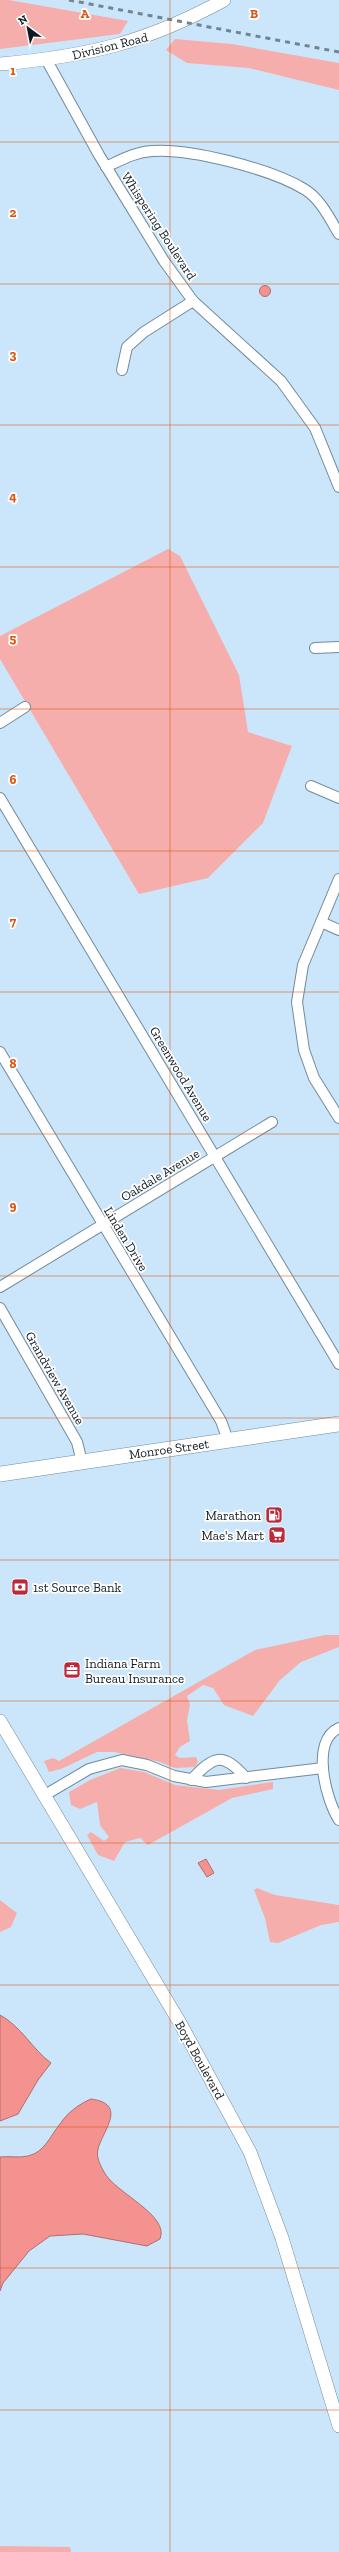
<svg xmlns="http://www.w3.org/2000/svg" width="339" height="2552" font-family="'Zilla Slab',serif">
	<rect width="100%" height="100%" fill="#cbe6fa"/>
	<g fill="#f6aeac">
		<path d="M0,0H9L128,21L120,34L0,49Z"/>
		<path d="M175,39L232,44L339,63V90L249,68L187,63L166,50Z"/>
		<path d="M168,549L180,556L239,675L248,732L292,746L263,823L208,878L139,894L0,659V636Z"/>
		<path d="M325,1635H339V1647L301,1662L280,1680L253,1716L224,1705L213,1688L203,1685L187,1696L190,1705L187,1720L190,1741L180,1747L175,1755L180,1758L196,1757L198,1762L195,1767L175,1768L160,1762L114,1752H97L61,1769L49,1772L44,1761L53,1758L59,1761L255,1650Z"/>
		<path d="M120,1768L144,1772L175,1785L219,1790L273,1782V1789L232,1798L148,1845L140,1838L125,1842L114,1861L98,1855L87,1835L91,1832L104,1841L109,1837L100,1825L97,1802L80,1809L71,1805L69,1792L90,1780Z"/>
		<path d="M257,1888L275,1895L339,1905V1922L321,1925L278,1943L270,1942L265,1918L254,1890Z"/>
		<path d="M0,1900L17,1913L11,1927L0,1932Z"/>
		<path d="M0,2546L70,2547L71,2552H0Z"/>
	</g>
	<g fill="#f49290" stroke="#b06e6f">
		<circle cx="265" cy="291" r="5.5"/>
		<path d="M206,1859L214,1873L207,1877L198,1863Z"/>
		<path d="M0,2015C22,2027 32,2049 51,2063L38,2080L18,2114L0,2121Z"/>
		<path d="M91,2099C128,2104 103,2130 98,2149C96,2158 100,2164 104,2172C115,2193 170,2215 160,2239L147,2246L83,2234L50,2236L29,2251L3,2283L0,2291V2157C9,2156 20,2158 28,2156C45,2152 50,2136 60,2124C67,2113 79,2104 91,2099Z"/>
	</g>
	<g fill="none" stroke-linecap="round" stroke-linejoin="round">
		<g stroke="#728a9c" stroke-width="12">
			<g id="minor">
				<path d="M46,59L99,155L164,261L193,301L281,381L315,428L339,487"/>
				<path d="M106,167C121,160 135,152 152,151C190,148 271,169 304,189C320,198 330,219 339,234"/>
				<path d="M122,370L127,347L144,332L193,301"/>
				<path d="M315,648L339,647"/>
				<path d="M0,723L25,707"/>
				<path d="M311,786L339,798"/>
				<path d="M0,798L339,1364"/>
				<path d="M339,879L303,965L297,1002L304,1050L314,1078L339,1118"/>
				<path d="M321,922L339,930"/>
				<path d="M0,1052L221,1421L228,1440"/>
				<path d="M0,1287L272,1122"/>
				<path d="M0,1308L77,1442L82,1462"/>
				<path d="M339,1728C310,1741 326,1800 339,1820"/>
				<path d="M191,1780C214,1756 222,1751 246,1778"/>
				<path d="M45,1795L89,1769L122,1760L147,1765L174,1776L206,1782L323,1768"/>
			</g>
		</g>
		<g stroke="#728a9c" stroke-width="14">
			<g id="tertiary">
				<path d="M0,64C89,56 145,43 224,0"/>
				<path d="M0,1721L180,2023L250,2152L282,2238L339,2426"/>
			</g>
		</g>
		<g stroke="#728a9c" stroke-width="16">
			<path id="secondary" d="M0,1474L339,1424"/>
		</g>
		<use href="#minor" stroke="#fff" stroke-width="10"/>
		<use href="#tertiary" stroke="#fff" stroke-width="13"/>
		<use href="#secondary" stroke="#fff" stroke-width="15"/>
		<path stroke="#728492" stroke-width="3" stroke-dasharray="5 5" stroke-linecap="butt" d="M69,0L339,52"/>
	</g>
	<path fill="none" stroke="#dd560d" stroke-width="1" stroke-opacity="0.55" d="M170,0V2552M0,142H339M0,284H339M0,425H339M0,567H339M0,709H339M0,851H339M0,992H339M0,1134H339M0,1276H339M0,1418H339M0,1560H339M0,1701H339M0,1843H339M0,1985H339M0,2127H339M0,2268H339M0,2410H339"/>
	<defs>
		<g id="fuel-square" transform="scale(0.9)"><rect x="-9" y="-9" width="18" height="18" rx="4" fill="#bb2a38" stroke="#fff"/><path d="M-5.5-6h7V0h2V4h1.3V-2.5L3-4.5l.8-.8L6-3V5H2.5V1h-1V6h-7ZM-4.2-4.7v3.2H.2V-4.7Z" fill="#fff"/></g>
		<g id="supermarket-square" transform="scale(0.9)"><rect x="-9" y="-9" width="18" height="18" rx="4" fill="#bb2a38" stroke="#fff"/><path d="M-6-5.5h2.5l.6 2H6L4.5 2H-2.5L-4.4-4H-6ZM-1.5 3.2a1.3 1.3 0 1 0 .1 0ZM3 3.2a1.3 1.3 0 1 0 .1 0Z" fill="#fff"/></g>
		<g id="bank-square" transform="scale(0.9)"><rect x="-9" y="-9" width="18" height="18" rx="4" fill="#bb2a38" stroke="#fff"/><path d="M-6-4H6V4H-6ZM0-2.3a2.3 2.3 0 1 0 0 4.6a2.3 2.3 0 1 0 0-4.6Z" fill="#fff"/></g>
		<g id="office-square" transform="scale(0.9)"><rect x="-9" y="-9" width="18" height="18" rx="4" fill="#bb2a38" stroke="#fff"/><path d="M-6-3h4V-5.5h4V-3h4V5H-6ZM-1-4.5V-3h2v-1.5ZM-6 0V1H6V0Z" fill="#fff"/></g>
	</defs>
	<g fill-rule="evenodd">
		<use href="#fuel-square" x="274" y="1515"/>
		<use href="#supermarket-square" x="277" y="1535"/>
		<use href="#bank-square" x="20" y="1587"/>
		<use href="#office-square" x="72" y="1670"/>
	</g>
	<g text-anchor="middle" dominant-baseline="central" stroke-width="3.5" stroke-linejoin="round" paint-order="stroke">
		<g font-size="13" fill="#111a21" stroke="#fff">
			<text transform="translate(110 46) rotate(-14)">Division Road</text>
			<text transform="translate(159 226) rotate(57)">Whispering Boulevard</text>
			<text transform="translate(181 1074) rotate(59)">Greenwood Avenue</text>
			<text transform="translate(160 1175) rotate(-31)">Oakdale Avenue</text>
			<text transform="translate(126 1239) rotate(59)">Linden Drive</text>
			<text transform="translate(55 1378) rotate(60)">Grandview Avenue</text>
			<text transform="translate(169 1449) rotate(-8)">Monroe Street</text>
			<text transform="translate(200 2060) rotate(61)">Boyd Boulevard</text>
		</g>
		<g font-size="13" fill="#111a21" stroke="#fff" text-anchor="end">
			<text x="261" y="1515">Marathon</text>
			<text x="264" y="1535">Mae's Mart</text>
			<text x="33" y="1587" text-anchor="start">1st Source Bank</text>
			<text x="85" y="1663" text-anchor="start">Indiana Farm<tspan x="85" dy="15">Bureau Insurance</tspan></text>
		</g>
	</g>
	<g font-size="13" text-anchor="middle" font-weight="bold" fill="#dd560d" stroke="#fff" stroke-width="3.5" stroke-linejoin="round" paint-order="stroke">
		<text x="85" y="18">A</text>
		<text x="254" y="18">B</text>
		<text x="13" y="75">1</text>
		<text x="13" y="217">2</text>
		<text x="13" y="359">3</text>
		<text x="13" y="501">4</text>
		<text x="13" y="643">5</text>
		<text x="13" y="784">6</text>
		<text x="13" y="926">7</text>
		<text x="13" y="1068">8</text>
		<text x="13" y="1210">9</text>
	</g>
	<g transform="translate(28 28) rotate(328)" stroke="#ffffff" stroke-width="3" paint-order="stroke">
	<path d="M0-3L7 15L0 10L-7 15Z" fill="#111a21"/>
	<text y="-6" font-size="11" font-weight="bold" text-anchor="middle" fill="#111a21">N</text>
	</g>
</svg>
